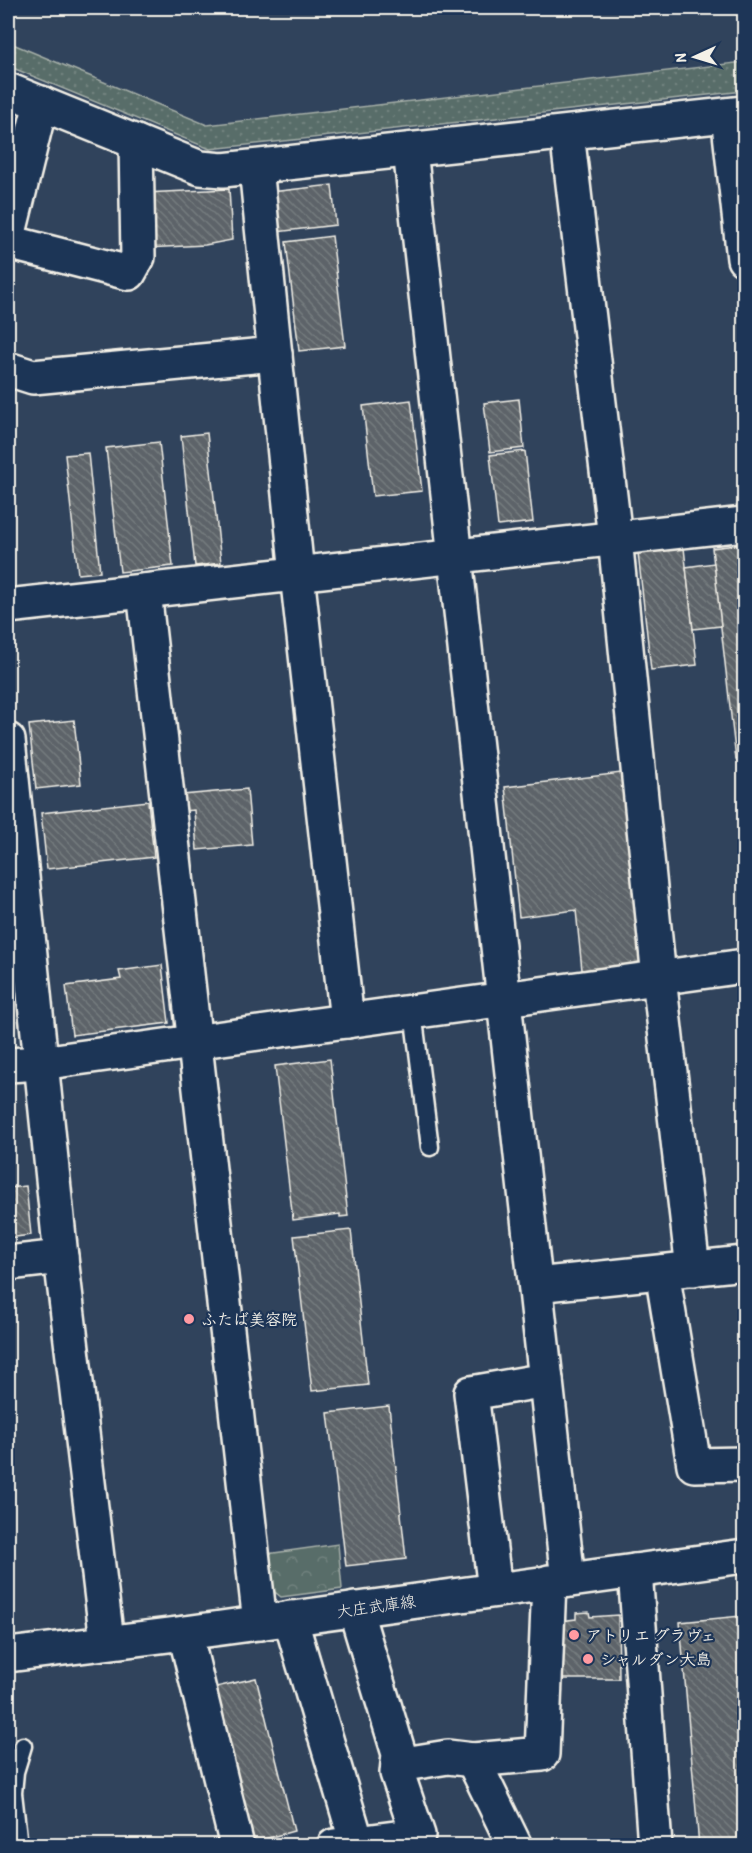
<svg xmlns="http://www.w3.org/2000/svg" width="752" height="1853" font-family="'Patrick Hand','Klee One',sans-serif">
	<defs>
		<pattern id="grass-dots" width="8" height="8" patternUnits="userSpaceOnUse" patternTransform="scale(1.5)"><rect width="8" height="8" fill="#586d69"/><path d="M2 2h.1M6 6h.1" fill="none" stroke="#71827e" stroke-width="1.8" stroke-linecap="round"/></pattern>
		<pattern id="forest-crowns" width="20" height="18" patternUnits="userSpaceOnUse" patternTransform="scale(1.5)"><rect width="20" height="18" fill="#586d69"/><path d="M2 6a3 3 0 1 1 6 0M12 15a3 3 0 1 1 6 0" fill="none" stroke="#71827e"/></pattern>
		<pattern id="building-back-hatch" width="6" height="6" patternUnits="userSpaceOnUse" patternTransform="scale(1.5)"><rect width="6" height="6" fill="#5d6469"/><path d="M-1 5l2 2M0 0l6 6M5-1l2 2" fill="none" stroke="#757b7e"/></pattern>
	</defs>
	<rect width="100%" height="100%" fill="#30435c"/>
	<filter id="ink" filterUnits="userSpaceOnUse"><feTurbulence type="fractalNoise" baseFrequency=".0167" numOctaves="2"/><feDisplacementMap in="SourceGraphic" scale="12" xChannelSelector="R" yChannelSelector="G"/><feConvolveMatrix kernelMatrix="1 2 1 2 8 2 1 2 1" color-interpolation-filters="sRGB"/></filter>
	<g filter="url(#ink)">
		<path fill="url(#grass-dots)" stroke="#a6afa8" stroke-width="1.5" d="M8,42L207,125L744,62V91L210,149L8,66Z"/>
		<path fill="url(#forest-crowns)" stroke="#a6afa8" stroke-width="1.5" d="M338,1544L342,1589L281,1597L270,1588L267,1554Z"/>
		<g fill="url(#building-back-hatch)" stroke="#f4f1e8" stroke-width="1.5">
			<path d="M332,185L336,225L276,232L271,192Z"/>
			<path d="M229,189L232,240L205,245L146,248L143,193Z"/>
			<path d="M332,236L345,346L299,351L286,242Z"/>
			<path d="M519,399L524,448L490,452L484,403Z"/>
			<path d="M411,400L422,491L373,496L363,406Z"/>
			<path d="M207,433L221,563L195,566L181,436Z"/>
			<path d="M159,442L173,566L120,572L106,448Z"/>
			<path d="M525,451L533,522L498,526L490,455Z"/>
			<path d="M88,453L100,572L78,574L65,455Z"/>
			<path d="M744,544V759L736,760L712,548Z"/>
			<path d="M684,548L697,665L651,670L638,553Z"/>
			<path d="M714,563L721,626L693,629L686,567Z"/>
			<path d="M74,720L81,784L36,789L29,725Z"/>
			<path d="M621,773L644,963L582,970L576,910L519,917L505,787Z"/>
			<path d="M247,789L252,845L197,850L194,810L184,811L183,795Z"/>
			<path d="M148,801L154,857L47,869L41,813Z"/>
			<path d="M162,965L169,1023L72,1035L66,986L121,979L119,971Z"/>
			<path d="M330,1059L348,1216L340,1217V1214L293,1220L275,1066Z"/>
			<path d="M26,1186L31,1235L8,1238V1188Z"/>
			<path d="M351,1230L368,1385L312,1391L294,1236Z"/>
			<path d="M389,1406L406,1559L346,1566L328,1413Z"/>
			<path d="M589,1612L590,1617L618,1615L619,1679H558L560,1621L576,1619V1613Z"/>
			<path d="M741,1616L744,1658V1843L699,1846L680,1622Z"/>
			<path d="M256,1678L294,1831L253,1842L216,1687Z"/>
		</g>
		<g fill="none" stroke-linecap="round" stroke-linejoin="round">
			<g stroke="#f4f1e8" stroke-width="21">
				<g id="service">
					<path d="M413,1012L430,1147"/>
					<path d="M19,1846L13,1793L15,1772L23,1746"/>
				</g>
			</g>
			<g stroke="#f4f1e8" stroke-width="38">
				<g id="minor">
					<path d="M8,90L200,168L223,170L744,113"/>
					<path d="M728,115L744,259"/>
					<path d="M567,133L615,538L659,978L693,1269"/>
					<path d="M410,150L568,1580"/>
					<path d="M256,167L297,574L347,1021"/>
					<path d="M8,237L41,103"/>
					<path d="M8,242L129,273L138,257L136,142"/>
					<path d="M8,369L33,377L275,354"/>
					<path d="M144,591L260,1623"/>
					<path d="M8,606L744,524"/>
					<path d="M8,740L61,1257L107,1641"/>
					<path d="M8,1065L41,1063L744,966"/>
					<path d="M8,1263L61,1257"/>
					<path d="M662,1272L694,1465L744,1464"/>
					<path d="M536,1285L744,1263"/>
					<path d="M635,1571L655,1846"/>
					<path d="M495,1590L471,1393L546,1380"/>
					<path d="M290,1618L357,1843"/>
					<path d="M185,1633L237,1846"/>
					<path d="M8,1655L185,1633L744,1556"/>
					<path d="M473,1760L515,1846"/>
					<path d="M398,1765L448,1757L473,1760L542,1754L549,1582"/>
					<path d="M334,1846L418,1835L397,1773L399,1754L355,1609"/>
				</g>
			</g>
			<use href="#service" stroke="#1d3557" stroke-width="16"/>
			<use href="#minor" stroke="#1d3557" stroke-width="33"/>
		</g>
	</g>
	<g fill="#ff9aa2" stroke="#1d3557" stroke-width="2">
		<circle cx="189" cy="1319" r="6"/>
		<circle cx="574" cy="1635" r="6"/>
		<circle cx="588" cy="1659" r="6"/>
	</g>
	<g text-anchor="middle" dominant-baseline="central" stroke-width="4.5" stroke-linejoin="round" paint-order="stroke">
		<g font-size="16" font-weight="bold" fill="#f4f1e8" stroke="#1d3557" text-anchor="start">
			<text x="201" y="1319">ふたば美容院</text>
			<text x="586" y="1635">アトリエ グラヴェ</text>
			<text x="600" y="1659">シャルダン大島</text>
		</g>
		<g font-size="16" fill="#f4f1e8" stroke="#1d3557">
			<text transform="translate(376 1606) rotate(-8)">大庄武庫線</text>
		</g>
	</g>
	<rect width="752" height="1853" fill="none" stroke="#1d3557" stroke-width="30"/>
	<rect x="15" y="15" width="722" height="1823" fill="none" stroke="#f4f1e8" stroke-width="2" filter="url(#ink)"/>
	<g transform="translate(695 57) rotate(266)" stroke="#1d3557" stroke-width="4.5" paint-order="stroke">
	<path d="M0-4.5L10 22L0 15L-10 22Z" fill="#f4f1e8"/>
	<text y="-9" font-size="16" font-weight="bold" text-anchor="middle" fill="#f4f1e8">N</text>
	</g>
</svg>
